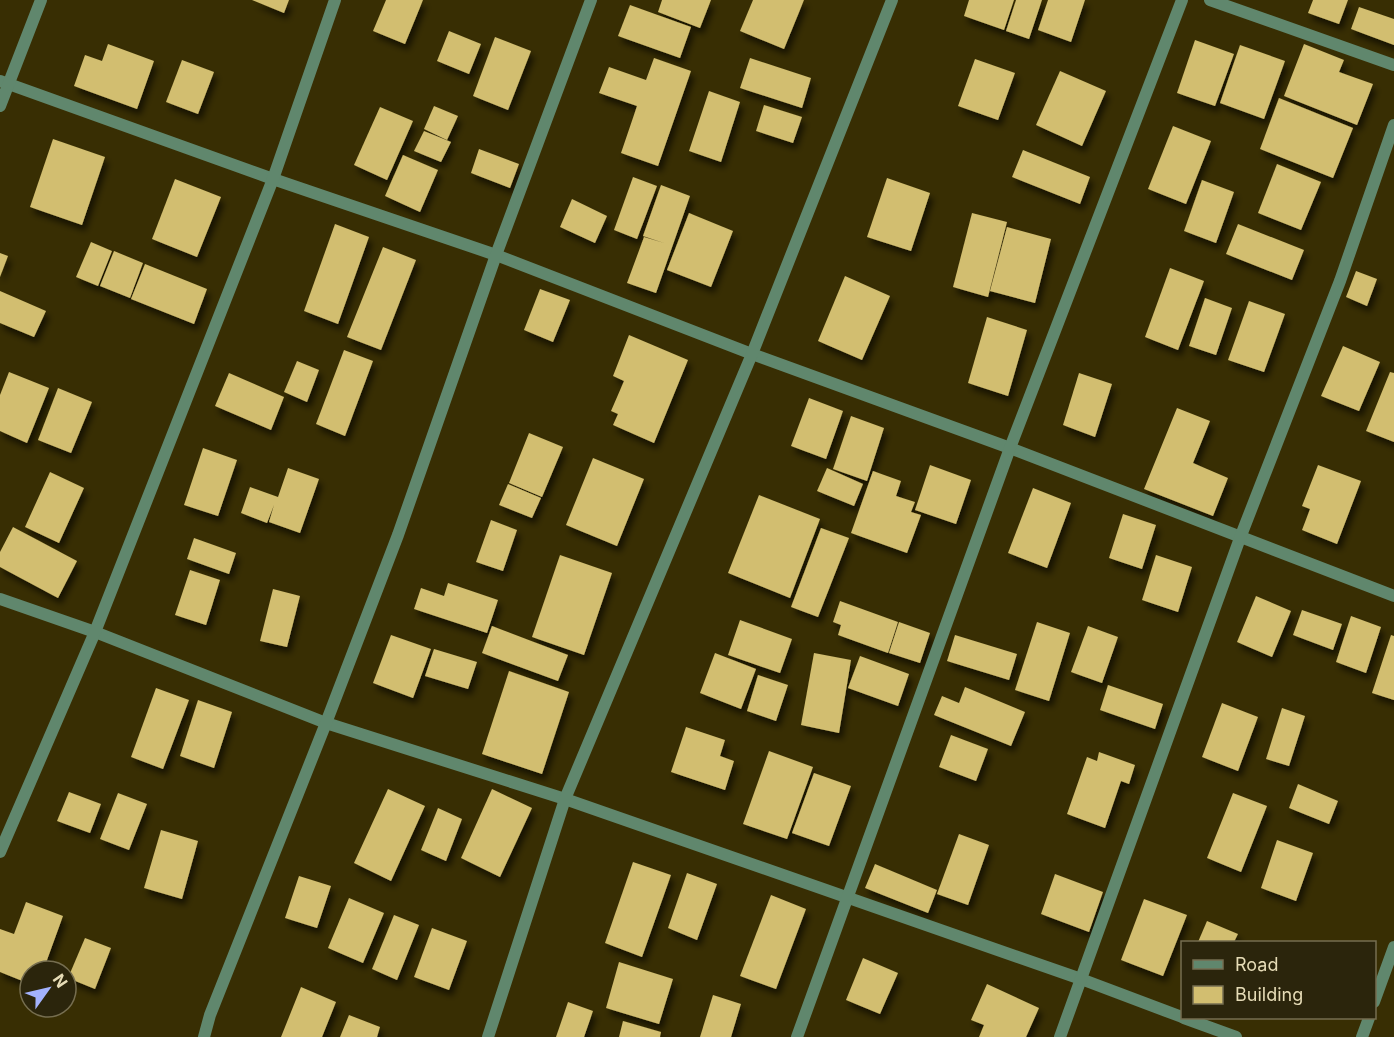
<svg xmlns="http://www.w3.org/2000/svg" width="1394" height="1037" font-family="Inter,sans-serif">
	<defs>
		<filter id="shadow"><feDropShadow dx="3.5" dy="6" stdDeviation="3" flood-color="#0009"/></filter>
	</defs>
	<rect width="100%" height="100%" fill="#382e03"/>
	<g fill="#d2be70" filter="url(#shadow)">
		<path d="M252,0H289L284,13Z"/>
		<path d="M386,0H423L405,44L373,31Z"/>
		<path d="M662,0H711L700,28L658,12Z"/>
		<path d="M753,0H804L784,49L740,31Z"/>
		<path d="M969,0H1014L1004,30L964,16Z"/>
		<path d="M1016,0H1042L1029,39L1006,31Z"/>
		<path d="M1048,0H1085L1071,42L1038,30Z"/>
		<path d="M1313,0H1348L1339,24L1308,13Z"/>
		<path d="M630,5L691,27L680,58L618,36Z"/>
		<path d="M1359,7L1394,19V45L1351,29Z"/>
		<path d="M449,31L481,44L469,74L437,61Z"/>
		<path d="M495,37L531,51L508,110L473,96Z"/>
		<path d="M1195,40L1234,54L1215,106L1177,93Z"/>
		<path d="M108,44L154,61L137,109L74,86L85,55L102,61Z"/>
		<path d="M1304,44L1344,60L1339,72L1373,84L1357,125L1284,96Z"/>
		<path d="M1240,45L1285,61L1264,119L1220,103Z"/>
		<path d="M654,58L691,71L658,166L621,153L637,106L599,93L609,67L646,80Z"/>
		<path d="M750,58L811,78L802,108L740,88Z"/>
		<path d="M975,59L1015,73L998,120L958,106Z"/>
		<path d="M182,60L214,72L198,114L166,102Z"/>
		<path d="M1060,71L1106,91L1082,146L1036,125Z"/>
		<path d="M709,91L740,102L721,162L689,151Z"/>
		<path d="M1279,98L1353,128L1333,178L1260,149Z"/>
		<path d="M764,105L802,117L793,143L756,131Z"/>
		<path d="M434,106L458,116L447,140L424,129Z"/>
		<path d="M380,107L413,121L387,180L354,165Z"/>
		<path d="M1173,126L1211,141L1186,204L1148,189Z"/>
		<path d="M424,131L451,142L441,162L414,151Z"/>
		<path d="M53,139L105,157L82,225L30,207Z"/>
		<path d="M479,149L519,164L510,188L471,173Z"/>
		<path d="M1023,150L1090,177L1080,204L1012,177Z"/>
		<path d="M403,155L438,170L420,212L385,196Z"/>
		<path d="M1277,164L1321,182L1301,230L1258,213Z"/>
		<path d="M633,177L657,186L637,239L614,230Z"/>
		<path d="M887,178L930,193L911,251L867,237Z"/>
		<path d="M175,179L221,197L197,257L152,239Z"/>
		<path d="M1202,180L1234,192L1216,243L1184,231Z"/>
		<path d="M661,185L690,196L656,293L627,283L644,237L664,243L643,236Z"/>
		<path d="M572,199L607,216L595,243L560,227Z"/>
		<path d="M689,213L733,231L711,287L667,270Z"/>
		<path d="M972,213L1007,222L988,297L953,287Z"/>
		<path d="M335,224L369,237L338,324L304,311Z"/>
		<path d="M1238,224L1304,250L1292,280L1226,254Z"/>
		<path d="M1007,227L1051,239L1035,303L990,291Z"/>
		<path d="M91,242L112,251L98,286L76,277Z"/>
		<path d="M383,247L416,260L381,350L347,337Z"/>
		<path d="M114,251L143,263L130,298L100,286Z"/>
		<path d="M0,253L8,256L0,277Z"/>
		<path d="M145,264L207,289L194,324L131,299Z"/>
		<path d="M1170,268L1204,281L1178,350L1145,337Z"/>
		<path d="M1356,271L1377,279L1367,306L1346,297Z"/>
		<path d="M845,276L890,296L862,360L818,341Z"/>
		<path d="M540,289L570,300L553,342L524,330Z"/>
		<path d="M0,291L46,311L34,337L0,323Z"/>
		<path d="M1205,298L1232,308L1216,355L1189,346Z"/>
		<path d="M1249,301L1285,314L1264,372L1228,360Z"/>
		<path d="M987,317L1027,330L1008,396L968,383Z"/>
		<path d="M629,335L688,360L654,443L613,425L618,414L611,411L624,381L613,376Z"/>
		<path d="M1343,346L1380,362L1359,411L1321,396Z"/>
		<path d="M344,350L373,361L345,436L316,424Z"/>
		<path d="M297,361L319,370L307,402L284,392Z"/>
		<path d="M9,372L49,388L27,443L0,431V395Z"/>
		<path d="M1390,372L1394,373V442L1366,431Z"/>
		<path d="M229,373L284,397L271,430L215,406Z"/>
		<path d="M1079,373L1112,384L1095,437L1063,425Z"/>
		<path d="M58,388L92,402L71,453L38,440Z"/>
		<path d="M809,398L843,411L826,459L791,446Z"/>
		<path d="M1177,408L1210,421L1193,463L1228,478L1213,516L1144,489Z"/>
		<path d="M851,416L884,428L867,481L833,469Z"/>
		<path d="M529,433L563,447L542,497L509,483Z"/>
		<path d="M203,448L237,460L218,516L184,505Z"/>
		<path d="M593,458L644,479L617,546L566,525Z"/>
		<path d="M930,465L971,480L956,524L915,510Z"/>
		<path d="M1318,465L1361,481L1337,544L1302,530L1310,509L1302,506Z"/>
		<path d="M288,468L319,479L300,533L269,522L274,505L267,523L241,513L250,487L278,497Z"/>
		<path d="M827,468L863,484L854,506L817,491Z"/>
		<path d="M873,471L901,481L896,496L915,502L911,512L921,515L907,553L851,533Z"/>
		<path d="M50,472L84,488L59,543L25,527Z"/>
		<path d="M508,484L541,498L532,518L499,505Z"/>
		<path d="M1033,488L1071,503L1047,568L1008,553Z"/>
		<path d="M759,495L820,519L790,598L728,573Z"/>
		<path d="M1123,514L1156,525L1142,569L1109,558Z"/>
		<path d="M491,520L517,530L503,571L476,562Z"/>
		<path d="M13,527L77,561L58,598L0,567V552Z"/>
		<path d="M821,528L849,538L818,617L791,607Z"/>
		<path d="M194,538L236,553L229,574L187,559Z"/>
		<path d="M560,555L612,573L584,655L532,637Z"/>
		<path d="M1156,555L1192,567L1178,612L1142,600Z"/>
		<path d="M190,570L220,580L206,625L175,615Z"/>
		<path d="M448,583L498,600L487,633L414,609L421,588L444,596Z"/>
		<path d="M273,589L300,596L287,647L260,641Z"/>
		<path d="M1256,596L1291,611L1272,657L1237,642Z"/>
		<path d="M840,601L898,622L888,653L838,635L841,625L833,622Z"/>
		<path d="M1302,610L1342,624L1333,650L1293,635Z"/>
		<path d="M1351,616L1381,627L1366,673L1336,662Z"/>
		<path d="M740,620L792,639L780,673L728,655Z"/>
		<path d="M899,622L930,633L920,663L889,653Z"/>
		<path d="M1037,622L1070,633L1049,701L1015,690Z"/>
		<path d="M492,626L568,655L558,681L482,653Z"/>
		<path d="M1088,626L1118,637L1102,683L1071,672Z"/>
		<path d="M391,635L431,649L413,698L373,683Z"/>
		<path d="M955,635L1017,654L1009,680L947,661Z"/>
		<path d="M1391,635L1394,636V700L1372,693Z"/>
		<path d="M434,649L477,662L468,689L425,676Z"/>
		<path d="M715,653L756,669L741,709L700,693Z"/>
		<path d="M814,653L851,660L839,733L801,725Z"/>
		<path d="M860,656L909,674L898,706L848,688Z"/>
		<path d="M509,671L569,692L542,774L482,754Z"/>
		<path d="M758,675L788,685L776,721L747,711Z"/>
		<path d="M1108,685L1163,704L1155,729L1100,710Z"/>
		<path d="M965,687L1025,712L1011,746L934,715L942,696L959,703Z"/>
		<path d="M156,688L189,700L163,769L131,757Z"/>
		<path d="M198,700L232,712L214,768L180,756Z"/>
		<path d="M1222,703L1258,717L1238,771L1202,757Z"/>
		<path d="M1282,708L1305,716L1289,766L1266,759Z"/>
		<path d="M686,727L725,740L720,756L734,761L725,790L671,772Z"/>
		<path d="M951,735L988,749L976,781L939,767Z"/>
		<path d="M769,751L813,767L787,839L743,824Z"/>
		<path d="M1099,752L1135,765L1129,784L1121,781L1105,828L1067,814L1087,757L1097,761Z"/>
		<path d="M814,773L851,786L829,846L792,833Z"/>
		<path d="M1298,784L1338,801L1329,824L1289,808Z"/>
		<path d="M388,789L425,806L391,881L354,863Z"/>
		<path d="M492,789L532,808L500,877L461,858Z"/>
		<path d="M69,792L101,804L90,833L57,821Z"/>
		<path d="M118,793L147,804L129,850L100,839Z"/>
		<path d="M1233,793L1267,806L1241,872L1207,858Z"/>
		<path d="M438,808L462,819L446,861L421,850Z"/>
		<path d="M161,830L198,841L182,899L144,888Z"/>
		<path d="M959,834L989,845L968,905L937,894Z"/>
		<path d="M1277,840L1313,853L1296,901L1261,888Z"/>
		<path d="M633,862L671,875L642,957L605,943Z"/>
		<path d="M875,864L937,890L928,913L865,888Z"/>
		<path d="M687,873L717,884L697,940L668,928Z"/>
		<path d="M1055,874L1103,892L1089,932L1041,914Z"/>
		<path d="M299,876L331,886L317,928L285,918Z"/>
		<path d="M771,895L806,909L776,989L740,976Z"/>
		<path d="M349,898L384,913L363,963L328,948Z"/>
		<path d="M1144,899L1187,915L1163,976L1121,960Z"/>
		<path d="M26,902L63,916L43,971H30V984L0,972V929L14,934Z"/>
		<path d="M394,915L419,925L397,980L372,969Z"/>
		<path d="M1207,921L1238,934L1234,942H1198Z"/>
		<path d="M432,928L467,941L449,990L414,977Z"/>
		<path d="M85,938L111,948L95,989L68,978Z"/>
		<path d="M863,958L898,973L880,1014L846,1000Z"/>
		<path d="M619,962L673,979L659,1024L606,1008Z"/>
		<path d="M987,984L1039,1008L1026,1037H979L984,1025L971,1020Z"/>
		<path d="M301,987L336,1002L322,1037H281Z"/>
		<path d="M713,995L741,1004L731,1037H700Z"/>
		<path d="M568,1002L593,1011L584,1037H556Z"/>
		<path d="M349,1015L380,1027L377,1037H340Z"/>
		<path d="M623,1021L661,1032L660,1037H619Z"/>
	</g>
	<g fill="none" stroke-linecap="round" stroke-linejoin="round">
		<g stroke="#60876d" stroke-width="12">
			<path d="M1210,0L1394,65"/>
			<path d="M0,81L273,179L496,255L752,354L1010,448L1394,596"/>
			<path d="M0,106L41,0"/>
			<path d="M0,599L95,632L326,723L565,799L1081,979L1182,1017"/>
			<path d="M0,852L95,632L273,179L335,0"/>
			<path d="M1374,1002L1394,947"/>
			<path d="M1184,1018L1236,1037"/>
			<path d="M204,1037L210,1015L326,723L398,535L496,255L591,0"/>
			<path d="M488,1037L565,799L752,354L892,0"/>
			<path d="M797,1037L1010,448L1182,0"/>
			<path d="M1060,1037L1240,538L1340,281L1394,125"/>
			<path d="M1362,1037L1369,1018"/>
		</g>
	</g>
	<rect x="1181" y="941" width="195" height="78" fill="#2b250c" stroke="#766e50" stroke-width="1.5"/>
	<rect x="1193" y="960" width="30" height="9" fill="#60876d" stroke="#766e50" stroke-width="1.5"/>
	<text x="1235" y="971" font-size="18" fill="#e6dcb7">Road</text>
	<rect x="1193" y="986" width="30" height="18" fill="#d2be70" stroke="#766e50" stroke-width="1.5"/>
	<text x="1235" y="1001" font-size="18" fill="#e6dcb7">Building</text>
	<g transform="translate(48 989) rotate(56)"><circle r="28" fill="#2b250c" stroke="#766e50" stroke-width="1.5"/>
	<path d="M0-4.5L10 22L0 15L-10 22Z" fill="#a3b2fd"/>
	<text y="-9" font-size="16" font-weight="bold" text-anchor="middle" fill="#e6dcb7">N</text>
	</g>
</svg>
